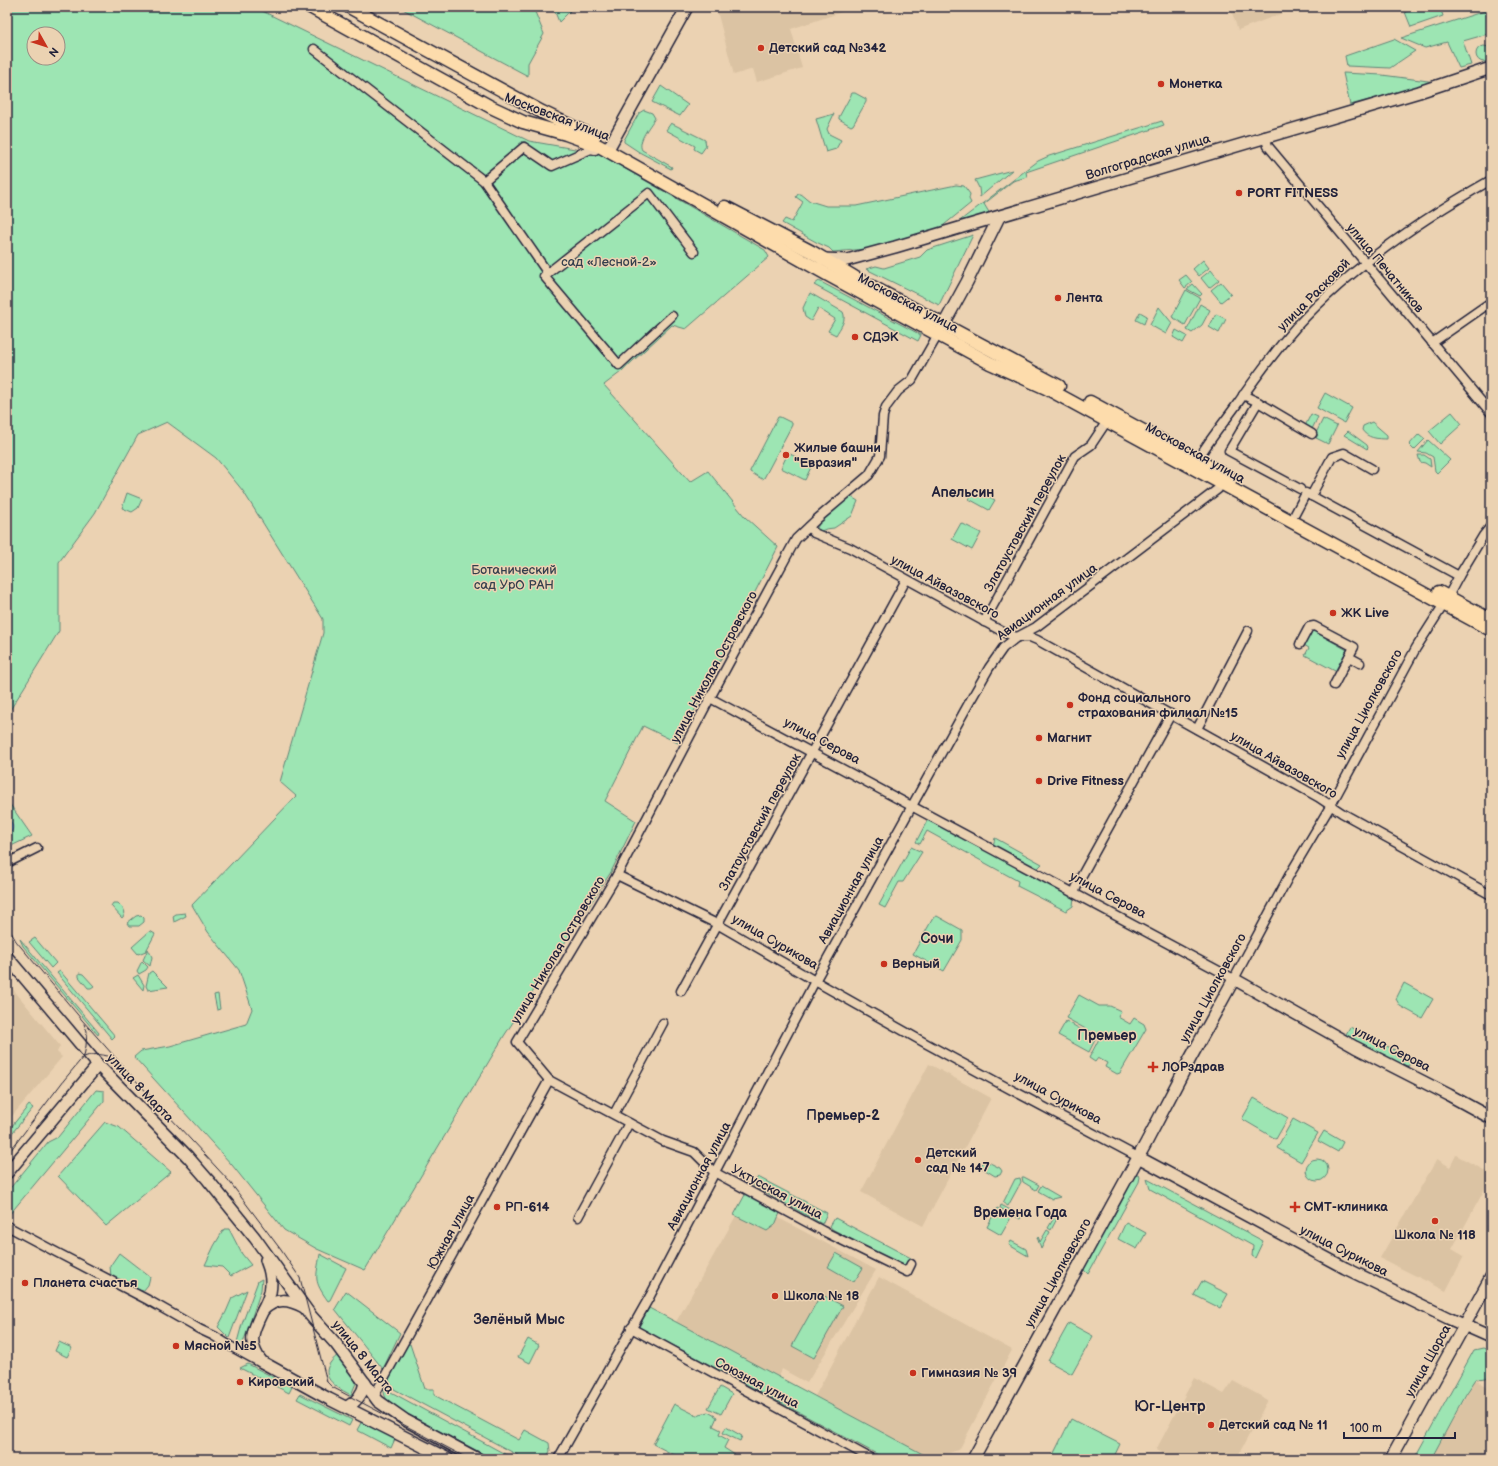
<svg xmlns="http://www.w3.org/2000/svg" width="1498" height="1466" font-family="'Balsamiq Sans',sans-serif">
	<rect width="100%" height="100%" fill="#ebd2b2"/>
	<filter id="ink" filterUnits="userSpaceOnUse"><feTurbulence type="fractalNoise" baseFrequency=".025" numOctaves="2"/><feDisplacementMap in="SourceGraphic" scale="8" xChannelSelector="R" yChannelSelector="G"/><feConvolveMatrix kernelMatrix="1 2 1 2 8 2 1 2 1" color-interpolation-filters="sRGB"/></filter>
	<g filter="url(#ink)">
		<g fill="#dbc3a3">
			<path d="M716,7H850L851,9L791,29L802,68L757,82L753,69L734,75Z"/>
			<path d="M1230,7H1299L1238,30Z"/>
			<path d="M7,982L60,1046L57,1052L62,1057L7,1122Z"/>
			<path d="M929,1064L991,1098L923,1226L861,1192Z"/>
			<path d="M1456,1155L1491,1174V1187L1487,1185L1452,1249L1464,1256L1446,1291L1380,1258L1437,1159L1450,1167Z"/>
			<path d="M745,1200L876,1270L807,1383L782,1369L779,1377L676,1322Z"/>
			<path d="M879,1277L1012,1350L959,1450L930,1458L815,1396Z"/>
			<path d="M1194,1378L1224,1394L1233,1381L1268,1400L1236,1459H1172L1156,1450Z"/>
			<path d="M1475,1380L1488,1388L1491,1386V1459H1431Z"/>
		</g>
		<g fill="#9de5b3" stroke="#608477" fill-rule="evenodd">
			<path d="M7,7H254L529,141L598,153L765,250L769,257L686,329L672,325L621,372L604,385L690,482L708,471L745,517L778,547L678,743L643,726L605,801L636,821L611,872L504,1036L365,1270L317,1249L284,1230L232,1165L134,1057L141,1051L170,1046L246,1024L252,1009L239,970L208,932L192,905L296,796L280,782L323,633V619L243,491L216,458L167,422L138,435L95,513L59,562V631L7,715ZM34,34H58V58H34Z"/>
			<path d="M399,7H533L544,34L528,63V76Z"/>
			<path d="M553,7H574L559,22Z"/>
			<path d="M1419,7H1440L1443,16L1411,27L1405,12Z"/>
			<path d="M1491,9V33L1463,41L1471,65L1459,68L1447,42L1425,48L1401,38Z"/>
			<path d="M1394,39L1415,51L1390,68L1347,66L1345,56Z"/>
			<circle cx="1484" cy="54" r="8"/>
			<path d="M1343,73L1382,75L1436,82L1350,105Z"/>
			<path d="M661,86L688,105L680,116L652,102Z"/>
			<path d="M852,93H855L866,99V102L853,125L851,126L839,119V117Z"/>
			<path d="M644,110L652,113L655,118C650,126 637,141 642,150L672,167L671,169L639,152L624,142V140L639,113Z"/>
			<path d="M834,114L827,129L829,134L841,140L836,149L826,152L816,119Z"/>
			<path d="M1162,121L1164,125L1026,172L1027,177L1013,181L984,204L990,214L953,226L1038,161L1049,156Z"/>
			<path d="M671,123L705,140L706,146L701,153L694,149L695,146L666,130Z"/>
			<path d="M1012,170L980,197L979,188L975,180Z"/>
			<path d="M956,185L964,186L970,194L969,199L971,203L939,229L886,247L833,252L829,248L816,242L782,223L785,219L792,222L803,202L796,197L798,194H801L810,201L826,206H856Z"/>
			<path d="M973,235L939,305L866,269L876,266L884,268L920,257L927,250Z"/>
			<path d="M1203,260L1209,268L1199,276L1193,269Z"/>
			<path d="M1211,270L1219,280L1209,288L1201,278Z"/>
			<path d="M1186,275L1192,282L1185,288L1179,280Z"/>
			<path d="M819,281L921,335L918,341L814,285Z"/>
			<path d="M1221,282L1231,294L1221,302L1211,290Z"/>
			<path d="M1193,284L1202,294L1200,296L1187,289Z"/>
			<path d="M1186,290L1200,298L1185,325L1172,317Z"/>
			<path d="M810,293L843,312C847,320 840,328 836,335L828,331L835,319L818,308L811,321L805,317L803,308Z"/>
			<path d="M1200,304L1210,310L1202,325L1192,333L1187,330Z"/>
			<path d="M1159,307L1172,323L1166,334L1150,325Z"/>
			<path d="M1140,312L1147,316L1144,324L1136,320Z"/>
			<path d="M1216,314L1226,319L1219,333L1209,327Z"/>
			<path d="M1176,330L1187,336L1183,343L1173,337Z"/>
			<path d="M1325,393L1352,408L1344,423L1317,408Z"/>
			<path d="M1452,412L1462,424L1440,444L1429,431Z"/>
			<path d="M1311,414L1318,417L1312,429L1305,426Z"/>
			<path d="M778,417H780L792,423V425L764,478L762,479L750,472V471Z"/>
			<path d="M1323,419L1337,426L1328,444L1316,438L1318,435L1316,433Z"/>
			<path d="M1372,422L1387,435V439C1377,439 1367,438 1362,430L1363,426Z"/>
			<path d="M1348,431L1367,445L1368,448L1367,449L1344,435Z"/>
			<path d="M1419,434L1425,439L1414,450L1409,445Z"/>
			<path d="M1428,440L1450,460L1437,473L1435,471L1433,457L1426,453L1418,452Z"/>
			<path d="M788,453L812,465L805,480L781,468Z"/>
			<path d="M1418,455H1424L1430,459L1431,467L1425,463L1420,462Z"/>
			<path d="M975,489L995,500L989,510L969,499Z"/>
			<path d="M127,493L142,499L138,508L132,512L122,508Z"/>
			<path d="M850,496L858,501L852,516L834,528L826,529L821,531L817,528L821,520Z"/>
			<path d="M961,523L981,533L972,550L952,539Z"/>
			<path d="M1310,629L1347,650L1335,671L1305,655L1309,648L1302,644Z"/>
			<path d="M7,800L32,836L7,848Z"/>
			<path d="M928,819L1074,897L1073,906L1066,911L1017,886L1018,881L927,831L920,844L916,842Z"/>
			<path d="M995,838L1042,864L1037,869L993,846Z"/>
			<path d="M911,847L922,852L903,882H899L885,908L879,905Z"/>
			<path d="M113,903H118C123,908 128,912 122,918L111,906Z"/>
			<path d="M185,913L186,916L174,922L173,916L176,914Z"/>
			<path d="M141,915L144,918V922L139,926H129L127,923L136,916Z"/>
			<path d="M937,916L962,930V940L944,971L913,954L933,918Z"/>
			<path d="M150,931L155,934L146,951L138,954L132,947Z"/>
			<path d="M35,938L56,963L51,968L29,942Z"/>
			<path d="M20,939L99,1033L98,1035L23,946Z"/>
			<path d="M148,949L152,957L150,966L143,960Z"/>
			<path d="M142,961L148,967L146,970L139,974L137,971Z"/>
			<path d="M60,971L115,1036L112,1039L57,973Z"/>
			<path d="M152,971L168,987L148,990L146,986L149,973Z"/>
			<path d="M79,973L83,974L94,986L91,988H88L79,977Z"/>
			<path d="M138,975L144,985L143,990L133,978Z"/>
			<path d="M1404,983L1433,999L1422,1018L1400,1006L1396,999Z"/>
			<path d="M218,994L220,1009L217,1010L214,995Z"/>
			<path d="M1079,995L1099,1006H1110L1121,1011L1118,1017L1130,1024L1134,1018L1144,1024L1146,1029L1120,1073L1117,1074L1105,1067L1107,1063L1098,1058L1095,1062L1089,1058L1100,1037L1066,1018Z"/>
			<path d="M1066,1021L1096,1038L1089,1052L1058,1035Z"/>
			<path d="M1350,1027L1414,1060L1411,1064L1405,1067L1345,1036Z"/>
			<path d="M96,1090L104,1091V1101L9,1215L7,1214V1192L48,1142L58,1137Z"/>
			<path d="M1254,1098L1288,1118L1276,1139L1242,1119Z"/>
			<path d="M29,1105L33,1108L7,1139V1132Z"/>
			<path d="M1293,1119L1318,1133L1301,1162L1277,1148Z"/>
			<path d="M105,1122L119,1127L171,1172L106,1226L58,1176Z"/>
			<path d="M1324,1131L1343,1142L1338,1152L1318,1141Z"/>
			<circle cx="1317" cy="1170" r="11"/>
			<path d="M986,1161L1000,1168L1002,1171L1000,1175L995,1176L982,1168L981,1164Z"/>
			<path d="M1136,1174H1138L1140,1177L1139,1182L1088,1274L1084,1270L1083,1267L1093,1246L1111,1221Z"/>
			<path d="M758,1177L827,1213L822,1224L752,1185Z"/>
			<path d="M1022,1177H1024L1039,1185L1036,1190L1023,1182Z"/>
			<path d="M1020,1178L1021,1182L1008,1206L1003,1203L1015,1179Z"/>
			<path d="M1147,1179L1263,1241L1255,1258L1252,1256L1253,1246L1150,1189Z"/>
			<path d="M1041,1186L1060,1197L1052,1199L1038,1191Z"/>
			<path d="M746,1193L780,1213L775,1225L767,1231L734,1215Z"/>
			<path d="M1001,1205L1022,1216L1020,1219L1000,1208Z"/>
			<path d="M997,1208L1012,1216L1001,1235L987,1227Z"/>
			<path d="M1060,1213L1051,1230L1048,1228L1055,1216L1047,1218L1048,1217Z"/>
			<path d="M835,1218L911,1258L906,1265H900L832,1229L830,1226Z"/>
			<path d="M1126,1222L1146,1233L1137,1249L1118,1239Z"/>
			<path d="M224,1229H229L242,1254L251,1265L231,1276L222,1267L205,1265L214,1246Z"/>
			<path d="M1047,1230L1050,1232L1041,1249L1037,1237L1038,1236L1040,1242Z"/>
			<path d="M1011,1241L1026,1249L1028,1256L1009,1245Z"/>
			<path d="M119,1253L150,1277L148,1285L143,1291L137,1290L111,1277L110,1266Z"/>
			<path d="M836,1253L863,1268L854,1282L828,1267Z"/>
			<path d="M320,1254L346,1268L330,1300L328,1301C313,1280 316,1279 320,1254Z"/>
			<path d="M262,1279L261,1290L241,1349L236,1346L242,1324L258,1281Z"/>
			<path d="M1202,1281L1228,1294L1220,1308L1194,1295Z"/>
			<path d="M247,1290L229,1338L218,1327L226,1312L232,1298Z"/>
			<path d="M346,1291L400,1333L383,1369L335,1309Z"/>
			<path d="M821,1294L843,1306L814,1358L792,1346Z"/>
			<path d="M649,1308L676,1322L932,1459H886L639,1327Z"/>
			<path d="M1069,1323L1093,1336L1072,1374L1048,1361Z"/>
			<path d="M528,1339L539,1345L530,1363L518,1357Z"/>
			<path d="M59,1342L72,1348L67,1357L55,1351Z"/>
			<path d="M410,1344L425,1389H434V1395L519,1440L525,1430L549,1443L550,1451L546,1459H525L394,1389L387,1378L406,1345Z"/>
			<path d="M1483,1348L1491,1351V1375L1486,1378L1476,1379L1466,1394L1431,1459H1414L1474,1350Z"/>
			<path d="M339,1354L354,1375L356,1383L351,1395C331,1385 315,1373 339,1354Z"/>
			<path d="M248,1364L292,1387L289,1393L240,1368Z"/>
			<path d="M384,1386L391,1392L514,1459H493L395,1408C387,1402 383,1396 384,1386Z"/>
			<path d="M720,1387L732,1394L721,1414L708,1408Z"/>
			<path d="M300,1394L352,1420L349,1426L297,1399Z"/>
			<path d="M674,1404L696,1415L708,1412L717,1417L713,1426L721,1430L719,1435L728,1440L724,1448L735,1455L732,1459H682L653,1444Z"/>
			<path d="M1071,1419L1120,1444L1113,1459H1051Z"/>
			<path d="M362,1421L395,1439L391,1448L357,1430Z"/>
			<path d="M726,1427L742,1436L740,1441L723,1433Z"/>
		</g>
		<path fill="#87cae9" stroke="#5f87a3" d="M7,819C12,821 14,826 12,831L7,835Z"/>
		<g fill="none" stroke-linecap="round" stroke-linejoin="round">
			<g stroke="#22223b" stroke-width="11">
				<g id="street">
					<path d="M314,49L484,181L547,272"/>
					<path d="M1265,136L1268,146L1491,413"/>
					<path d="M484,181L524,147L552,166L591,149L595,150L598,146"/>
					<path d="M672,316L619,365L544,276L649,193L694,252"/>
					<path d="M1432,343L1491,302"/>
					<path d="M1243,395L1258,402L1229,451L1300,489"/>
					<path d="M1258,402L1312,434"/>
					<path d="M1195,464C1206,444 1222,425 1235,407C1254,380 1274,352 1296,327C1351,267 1420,220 1491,180"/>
					<path d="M1311,496L1332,457L1344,453L1372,469"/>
					<path d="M1295,514L1306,493L1459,576"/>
					<path d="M809,527L814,533L850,548L1005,633L1017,637H1030L1037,640L1318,797L1342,813L1491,895"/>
					<path d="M984,622L1075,456L1091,445L1107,421"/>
					<path d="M1300,644L1309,627L1314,626L1354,647L1334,685"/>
					<path d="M1349,657L1360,663"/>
					<path d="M710,698L1234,979L1290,874L1331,805L1416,648L1444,604L1459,576L1483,536L1491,526"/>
					<path d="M1197,729L1248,631"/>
					<path d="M7,863L37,848"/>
					<path d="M617,875L717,924L815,981L927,1044L1008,1088L1138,1157"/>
					<path d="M1074,893L1081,877L1171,714"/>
					<path d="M681,991L906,580"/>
					<path d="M614,1114L663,1023"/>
					<path d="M578,1217L629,1123"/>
					<path d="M7,1226L54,1251L148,1300L199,1329L214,1336L230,1346L261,1363"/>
					<path d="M911,1264L907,1272L823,1231L714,1172L694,1152L663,1141L549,1080L517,1042L617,875L710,698L796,539L817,519L869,475L880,456L883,416L886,407L898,391L912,380L940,331"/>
					<path d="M631,1328L872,1459"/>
					<path d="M374,1396L549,1080"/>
					<path d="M558,1459L650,1296L815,981L969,703L989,668L1003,648L1017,637L1036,627L1218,489L1221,480"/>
				</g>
			</g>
			<g stroke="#22223b" stroke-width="14">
				<g id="secondary">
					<path d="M607,151L687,7"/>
					<path d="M823,260L824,259L847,260L895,247L1419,92L1491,68"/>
					<path d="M944,324L967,282L999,217"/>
					<path d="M7,957L98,1065L188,1157L208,1180L255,1238L311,1316L336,1344L378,1401L405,1420L478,1459"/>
					<path d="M1138,1157L1345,1268L1448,1318L1491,1337"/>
					<path d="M7,1173L98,1065"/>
					<path d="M266,1260C271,1272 273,1287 268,1299C259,1322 242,1338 262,1362L329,1399L448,1459"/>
					<path d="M263,1310C277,1297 288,1299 304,1307"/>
					<path d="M347,1407C356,1402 363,1393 365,1383"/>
					<path d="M973,1459L1146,1143L1190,1059L1234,979L1355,1047L1449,1095L1491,1118"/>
					<path d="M1391,1459L1491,1277"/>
				</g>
			</g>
			<g stroke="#22223b" stroke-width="15">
				<g id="primary">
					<path d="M310,7L491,107L523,122L566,134L599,146L830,276L990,363L1046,388L1491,630"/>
					<path d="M349,7L542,112L594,137"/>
					<path d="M725,207L812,252L854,277L1059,386"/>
					<path d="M1090,402L1232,479"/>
					<path d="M1439,592L1491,620"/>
				</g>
			</g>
			<use href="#street" stroke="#ebd2b2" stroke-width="8"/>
			<use href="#secondary" stroke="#ebd2b2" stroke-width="11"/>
			<use href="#primary" stroke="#fddcac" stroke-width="12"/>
			<g stroke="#22223b" stroke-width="1">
				<path d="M7,925L16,941L82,1020L129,1073L229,1181L281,1250L300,1278L327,1382L332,1387L469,1459"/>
				<path d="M80,1059C91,1052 105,1054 116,1059"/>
				<path d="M7,1155L64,1080L84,1056L86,1046L87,1031L84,1024"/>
			</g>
		</g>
	</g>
	<g fill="#c8321e" stroke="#ebd2b2" stroke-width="1.5">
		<circle cx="761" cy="48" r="4"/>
		<circle cx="1161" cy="84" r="4"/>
		<circle cx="1239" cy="193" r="4"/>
		<circle cx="1058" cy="298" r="4"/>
		<circle cx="855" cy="337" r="4"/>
		<circle cx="786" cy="455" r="4"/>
		<circle cx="1333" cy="613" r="4"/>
		<circle cx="1070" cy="705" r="4"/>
		<circle cx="1039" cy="738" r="4"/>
		<circle cx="1039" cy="781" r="4"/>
		<circle cx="884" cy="964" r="4"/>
		<path d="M1151 1061h4v4h4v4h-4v4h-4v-4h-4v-4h4z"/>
		<circle cx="918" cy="1160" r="4"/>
		<circle cx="497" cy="1207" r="4"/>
		<path d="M1293 1201h4v4h4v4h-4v4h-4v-4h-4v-4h4z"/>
		<circle cx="1435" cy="1221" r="4"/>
		<circle cx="25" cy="1283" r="4"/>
		<circle cx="775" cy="1296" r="4"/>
		<circle cx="176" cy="1346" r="4"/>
		<circle cx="913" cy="1373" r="4"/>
		<circle cx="240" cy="1382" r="4"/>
		<circle cx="1211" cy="1425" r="4"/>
	</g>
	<g text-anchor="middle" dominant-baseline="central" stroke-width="3" stroke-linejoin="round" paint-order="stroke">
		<g font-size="13" font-weight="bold" fill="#22223b" stroke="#ebd2b2" text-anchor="start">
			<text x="769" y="48">Детский сад №342</text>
			<text x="1169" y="84">Монетка</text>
			<text x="1247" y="193">PORT FITNESS</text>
			<text x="1066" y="298">Лента</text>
			<text x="863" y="337">СДЭК</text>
			<text x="794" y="448">Жилые башни<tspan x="794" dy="15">"Евразия"</tspan></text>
			<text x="1341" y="613">ЖК Live</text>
			<text x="1078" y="698">Фонд социального<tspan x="1078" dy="15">страхования филиал №15</tspan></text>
			<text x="1047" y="738">Магнит</text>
			<text x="1047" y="781">Drive Fitness</text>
			<text x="892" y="964">Верный</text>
			<text x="1162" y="1067">ЛОРздрав</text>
			<text x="926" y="1153">Детский<tspan x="926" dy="15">сад № 147</tspan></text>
			<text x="505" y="1207">РП-614</text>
			<text x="1304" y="1207">СМТ-клиника</text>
			<text x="1435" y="1235" text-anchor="middle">Школа № 118</text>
			<text x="33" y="1283">Планета счастья</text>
			<text x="783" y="1296">Школа № 18</text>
			<text x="184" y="1346">Мясной №5</text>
			<text x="921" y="1373">Гимназия № 39</text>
			<text x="248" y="1382">Кировский</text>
			<text x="1219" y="1425">Детский сад № 11</text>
		</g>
		<g font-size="13" fill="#22223b" stroke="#ebd2b2">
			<text transform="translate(557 117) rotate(21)">Московская улица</text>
			<text transform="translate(1148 157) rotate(-17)">Волгоградская улица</text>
			<text transform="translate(1385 268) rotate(50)">улица Печатников</text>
			<text transform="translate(1314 295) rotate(-45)">улица Расковой</text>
			<text transform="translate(908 303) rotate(28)">Московская улица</text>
			<text transform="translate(1195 453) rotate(29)">Московская улица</text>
			<text transform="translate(1025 523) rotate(-61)">Златоустовский переулок</text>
			<text transform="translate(945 587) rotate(28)">улица Айвазовского</text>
			<text transform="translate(1047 602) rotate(-36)">Авиационная улица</text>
			<text transform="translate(714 667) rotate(-62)">улица Николая Островского</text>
			<text transform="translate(1369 704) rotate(-61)">улица Циолковского</text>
			<text transform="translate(822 741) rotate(28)">улица Серова</text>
			<text transform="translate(1284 765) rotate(30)">улица Айвазовского</text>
			<text transform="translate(760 822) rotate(-61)">Златоустовский переулок</text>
			<text transform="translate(851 890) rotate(-61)">Авиационная улица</text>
			<text transform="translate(1108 895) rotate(28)">улица Серова</text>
			<text transform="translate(775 942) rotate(30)">улица Сурикова</text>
			<text transform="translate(558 950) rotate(-59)">улица Николая Островского</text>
			<text transform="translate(1213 988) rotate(-61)">улица Циолковского</text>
			<text transform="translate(1392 1049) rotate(27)">улица Серова</text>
			<text transform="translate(140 1088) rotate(46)">улица 8 Марта</text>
			<text transform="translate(1058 1098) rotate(28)">улица Сурикова</text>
			<text transform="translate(699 1176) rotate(-62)">Авиационная улица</text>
			<text transform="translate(777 1192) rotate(28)">Уктусская улица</text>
			<text transform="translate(451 1232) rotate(-61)">Южная улица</text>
			<text transform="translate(1344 1251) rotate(27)">улица Сурикова</text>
			<text transform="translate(1058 1273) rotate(-61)">улица Циолковского</text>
			<text transform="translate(363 1357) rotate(51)">улица 8 Марта</text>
			<text transform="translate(1428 1361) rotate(-61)">улица Щорса</text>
			<text transform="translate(757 1383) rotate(28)">Союзная улица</text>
		</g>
		<g font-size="13" fill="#343f4d" stroke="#ebd2b2">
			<text x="609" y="262">сад «Лесной-2»</text>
			<text x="514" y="570">Ботанический<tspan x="514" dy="15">сад УрО РАН</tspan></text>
		</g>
		<g font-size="14" font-weight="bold" fill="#22223b" stroke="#ebd2b2">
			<text x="963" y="492">Апельсин</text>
			<text x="937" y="938">Сочи</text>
			<text x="1107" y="1035">Премьер</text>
			<text x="843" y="1115">Премьер-2</text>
			<text x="1020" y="1212">Времена Года</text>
			<text x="519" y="1319">Зелёный Мыс</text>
		</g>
		<g font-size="15" font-weight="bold" fill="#22223b" stroke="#ebd2b2">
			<text x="1170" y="1406">Юг-Центр</text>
		</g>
	</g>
	<rect width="1498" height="1466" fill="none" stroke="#ebd2b2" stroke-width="24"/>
	<rect x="12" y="12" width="1474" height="1442" fill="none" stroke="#22223b" stroke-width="1.5" filter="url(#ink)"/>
	<g transform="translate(46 46) rotate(129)"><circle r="19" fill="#ebd2b2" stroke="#9b8c82"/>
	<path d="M0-3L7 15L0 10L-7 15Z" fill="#c8321e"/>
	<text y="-6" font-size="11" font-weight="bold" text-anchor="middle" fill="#22223b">N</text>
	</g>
	<path d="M1344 1432v6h111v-6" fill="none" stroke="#22223b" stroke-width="2"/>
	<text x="1350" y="1432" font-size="12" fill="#22223b" stroke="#ebd2b2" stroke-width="3" paint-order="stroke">100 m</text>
</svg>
